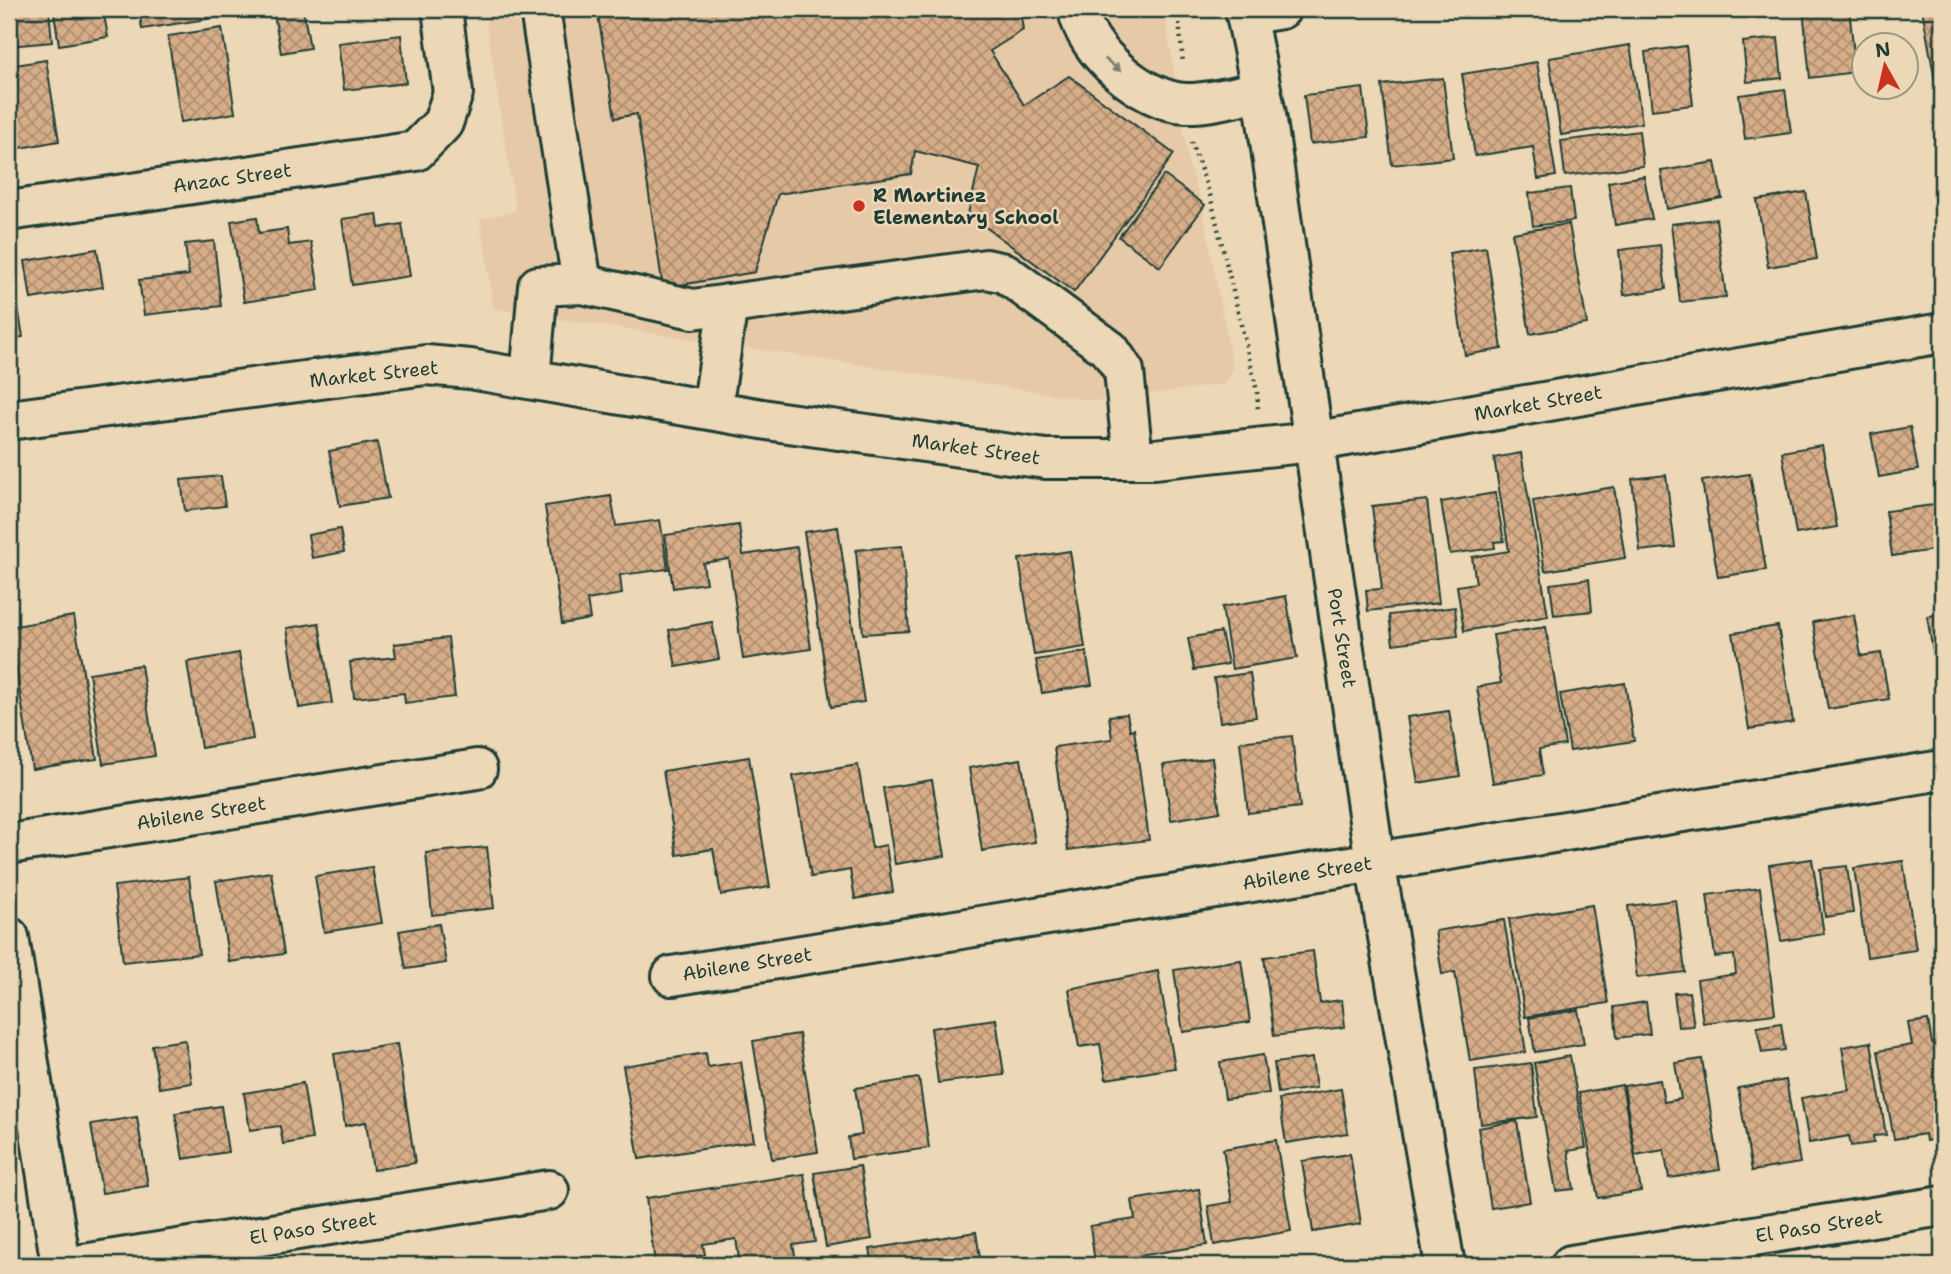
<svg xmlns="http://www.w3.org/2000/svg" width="1951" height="1274" font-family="'Shantell Sans',sans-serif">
	<defs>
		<pattern id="building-cross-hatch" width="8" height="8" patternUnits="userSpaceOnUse" patternTransform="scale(1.75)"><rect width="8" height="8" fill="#d7ad88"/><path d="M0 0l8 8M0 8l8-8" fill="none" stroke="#ae8e70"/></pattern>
	</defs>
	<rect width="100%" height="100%" fill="#ecd7b6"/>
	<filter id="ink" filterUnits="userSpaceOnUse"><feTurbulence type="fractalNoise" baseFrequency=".0143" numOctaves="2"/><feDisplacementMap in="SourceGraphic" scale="14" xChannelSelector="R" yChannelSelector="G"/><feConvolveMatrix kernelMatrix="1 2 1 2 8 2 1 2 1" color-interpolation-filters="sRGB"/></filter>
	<g filter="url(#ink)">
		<path fill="#e6caa8" d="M484,9H1164L1189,165L1201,201L1233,369L1224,384L1097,401L494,309L480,219L516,211Z"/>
		<g fill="url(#building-cross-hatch)" stroke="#1f3d34" stroke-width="2">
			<path d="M9,9H49L52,42L9,46Z"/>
			<path d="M77,9H103L108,37L59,45L54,13Z"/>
			<path d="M139,9H213L214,18L142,29Z"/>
			<path d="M273,9H303L310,48L281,53Z"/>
			<path d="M597,9H1020L1023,30L990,51L1024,105L1069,76L1174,154L1074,292L968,214L979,167L915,151L911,174L778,194L755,272L663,288L637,114L615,118Z"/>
			<path d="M1803,9H1849L1856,72L1810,78Z"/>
			<path d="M1922,9H1942V119Z"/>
			<path d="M222,28L235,113L181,122L168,36Z"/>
			<path d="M401,35L406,83L344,90L338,43Z"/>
			<path d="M1778,38L1782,78L1747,82L1743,42Z"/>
			<path d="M1630,45L1642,123L1561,135L1549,58Z"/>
			<path d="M1686,46L1693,105L1652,110L1645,52Z"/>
			<path d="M46,60L59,141L9,150V66Z"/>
			<path d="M1537,62L1556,176L1538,179L1533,147L1475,156L1462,74Z"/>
			<path d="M1443,78L1453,158L1392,165L1382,85Z"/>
			<path d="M1363,88L1369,137L1310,144L1304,95Z"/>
			<path d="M1785,89L1791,133L1745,139L1739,95Z"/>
			<path d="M1639,131L1643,166L1565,176L1561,141Z"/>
			<path d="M1715,162L1722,198L1667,209L1661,171Z"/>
			<path d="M1164,175L1205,205L1160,267L1119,237Z"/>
			<path d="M1644,176L1652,219L1615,225L1608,182Z"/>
			<path d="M1570,188L1574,221L1533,226L1529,193Z"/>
			<path d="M1806,192L1817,259L1768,267L1757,200Z"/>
			<path d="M377,214L379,228L402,224L410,276L352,285L342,219Z"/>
			<path d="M257,217L259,233L287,229L289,245L311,242L319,290L244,302L231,221Z"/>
			<path d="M1716,219L1726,297L1680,302L1671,224Z"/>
			<path d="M1569,224L1587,324L1530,334L1512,233Z"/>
			<path d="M214,241L221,306L144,315L139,280L189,275L185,244Z"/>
			<path d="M1660,245L1666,289L1624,295L1619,250Z"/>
			<path d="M1486,247L1502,349L1465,355L1449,253Z"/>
			<path d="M97,249L103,287L31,299L25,261Z"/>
			<path d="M12,271L23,337L9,339V272Z"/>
			<path d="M1910,427L1918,470L1879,477L1871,434Z"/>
			<path d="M377,442L388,498L340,506L329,451Z"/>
			<path d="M1822,445L1837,527L1796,534L1782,452Z"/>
			<path d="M1521,453L1548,616L1464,631L1457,586L1476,583L1472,557L1509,551L1494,458Z"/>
			<path d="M1750,474L1766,570L1718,577L1702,481Z"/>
			<path d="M1666,475L1675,547L1640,551L1632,479Z"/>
			<path d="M221,476L225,506L185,511L181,480Z"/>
			<path d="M1614,487L1625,558L1545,571L1533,501Z"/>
			<path d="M1495,493L1504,541L1494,542L1495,548L1450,554L1441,502Z"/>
			<path d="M611,496L616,526L660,520L668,569L620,575L622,594L587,600L590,619L562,624L545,506Z"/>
			<path d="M1427,500L1439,603L1368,611L1366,590L1382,589L1372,506Z"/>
			<path d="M1942,504V549L1892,556L1886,511Z"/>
			<path d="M739,525L743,555L797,547L811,649L743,659L729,559L703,563L706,583L673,588L665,535Z"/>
			<path d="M838,527L864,702L831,707L804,532Z"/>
			<path d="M340,529L344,552L312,558L308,535Z"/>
			<path d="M902,546L909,631L863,634L856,550Z"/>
			<path d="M1070,551L1085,647L1034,655L1019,559Z"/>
			<path d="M1589,579L1592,611L1554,615L1550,584Z"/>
			<path d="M1286,596L1297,658L1232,669L1222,607Z"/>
			<path d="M1455,607L1458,636L1393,644L1389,615Z"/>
			<path d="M1942,614V694L1940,695L1927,616Z"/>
			<path d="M1854,615L1861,656L1881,653L1889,699L1828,709L1813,622Z"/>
			<path d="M74,616L97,759L32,769L15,661L9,662V627Z"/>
			<path d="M712,622L719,659L676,667L669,630Z"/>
			<path d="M319,623L332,703L299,708L287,628Z"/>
			<path d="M1778,626L1793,722L1749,729L1733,633Z"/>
			<path d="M1546,627L1565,745L1539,749L1543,775L1493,783L1477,687L1501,683L1493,635Z"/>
			<path d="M1221,632L1228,664L1194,670L1188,638Z"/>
			<path d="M448,638L455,697L405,703L404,693L354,698L350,662L396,657L394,644Z"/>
			<path d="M1086,652L1092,685L1042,693L1036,660Z"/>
			<path d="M239,653L253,739L201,748L187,662Z"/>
			<path d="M141,665L155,756L103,764L89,673Z"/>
			<path d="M1250,673L1256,717L1220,722L1214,678Z"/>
			<path d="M1625,683L1634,741L1570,751L1560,694Z"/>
			<path d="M1449,711L1460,776L1418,783L1407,717Z"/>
			<path d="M1127,714L1130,730L1134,729L1149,840L1068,850L1054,747L1112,739L1109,716Z"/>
			<path d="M1292,736L1300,807L1248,813L1240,742Z"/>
			<path d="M749,757L770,887L721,895L713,849L677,855L663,771Z"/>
			<path d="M1212,758L1220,812L1171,820L1163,765Z"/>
			<path d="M1021,759L1035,842L982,851L969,768Z"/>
			<path d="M858,765L872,848L886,845L893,892L855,899L850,870L811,877L793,776Z"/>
			<path d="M932,780L945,856L895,864L883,788Z"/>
			<path d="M487,847L494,908L432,915L426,853Z"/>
			<path d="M1812,859L1824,934L1781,941L1769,865Z"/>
			<path d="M1903,861L1916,950L1867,957L1854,868Z"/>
			<path d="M1847,866L1853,913L1825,917L1820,869Z"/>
			<path d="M372,867L382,923L324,932L315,876Z"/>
			<path d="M271,872L284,954L229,962L216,881Z"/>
			<path d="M189,877L199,954L123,962L114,886Z"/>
			<path d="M1760,888L1775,1014L1703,1023L1697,980L1736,974L1734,955L1715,957L1707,895Z"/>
			<path d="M1676,900L1685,972L1637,978L1628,906Z"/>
			<path d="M1592,905L1608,1003L1525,1017L1509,919Z"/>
			<path d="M1504,920L1526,1052L1470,1061L1455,972L1442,974L1435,931Z"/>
			<path d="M439,924L446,963L406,969L399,931Z"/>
			<path d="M1313,951L1320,1003L1342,1000L1345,1027L1274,1036L1264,957Z"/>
			<path d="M1241,960L1250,1022L1183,1032L1174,970Z"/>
			<path d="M1158,971L1175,1068L1106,1079L1100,1044L1079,1047L1069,989Z"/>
			<path d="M1689,992L1694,1026L1678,1027L1674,993Z"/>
			<path d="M1646,1002L1650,1034L1617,1038L1614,1007Z"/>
			<path d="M1578,1010L1584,1044L1535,1052L1529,1018Z"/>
			<path d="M996,1019L1004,1075L938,1083L931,1028Z"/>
			<path d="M1928,1020L1932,1043L1942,1042V1138L1926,1141L1925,1134L1894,1139L1878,1051L1912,1045L1908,1023Z"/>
			<path d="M1781,1023L1785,1050L1762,1053L1757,1027Z"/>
			<path d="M799,1034L818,1152L772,1159L753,1041Z"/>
			<path d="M185,1040L192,1083L159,1088L152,1045Z"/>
			<path d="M1871,1042L1886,1135L1873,1136L1874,1143L1851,1146L1849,1136L1809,1143L1801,1098L1849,1090L1842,1047Z"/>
			<path d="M397,1044L415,1163L373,1170L366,1122L345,1126L334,1054Z"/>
			<path d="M706,1053L708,1067L741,1062L754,1141L639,1159L623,1066Z"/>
			<path d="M1263,1055L1269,1093L1225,1099L1220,1062Z"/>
			<path d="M1570,1056L1586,1148L1568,1151L1574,1189L1556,1191L1534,1063Z"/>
			<path d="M1312,1058L1316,1088L1278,1093L1274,1063Z"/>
			<path d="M1702,1059L1720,1170L1669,1178L1664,1150L1635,1155L1624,1086L1660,1080L1664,1102L1681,1099L1675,1063Z"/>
			<path d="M1531,1063L1537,1117L1481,1124L1475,1070Z"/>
			<path d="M919,1078L929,1148L851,1159L848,1137L862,1135L855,1088Z"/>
			<path d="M1786,1080L1800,1163L1752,1171L1738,1088Z"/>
			<path d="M303,1083L312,1139L283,1144L280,1126L250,1130L244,1093Z"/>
			<path d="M1622,1085L1641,1191L1598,1198L1579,1093Z"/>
			<path d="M1341,1089L1348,1133L1286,1143L1279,1099Z"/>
			<path d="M221,1106L228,1152L183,1159L175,1113Z"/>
			<path d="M137,1117L148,1186L102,1193L91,1124Z"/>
			<path d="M1517,1121L1530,1202L1491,1208L1478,1128Z"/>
			<path d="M1276,1140L1291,1231L1214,1245L1208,1206L1232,1202L1223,1149Z"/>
			<path d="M1350,1154L1361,1224L1313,1232L1302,1161Z"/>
			<path d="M860,1166L872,1239L826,1247L814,1173Z"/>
			<path d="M804,1174L815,1242L793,1245L797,1265H740L736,1239L703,1244L705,1255L655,1263L646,1198Z"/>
			<path d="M1199,1189L1207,1245L1095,1263L1090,1226L1135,1219L1132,1200Z"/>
			<path d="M976,1232L981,1265H873L870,1249Z"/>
		</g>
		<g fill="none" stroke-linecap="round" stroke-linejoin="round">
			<g stroke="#1f3d34" stroke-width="44">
				<g id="minor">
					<path d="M540,9L582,284"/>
					<path d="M1078,9C1084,51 1144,102 1186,103C1210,104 1238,95 1261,91"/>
					<path d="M1245,9L1266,114L1375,862L1445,1265"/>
					<path d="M1246,15L1281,9"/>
					<path d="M9,211L416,151L443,123L453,93L442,9"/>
					<path d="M530,379L538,286L582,284L693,309L986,269L1005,273L1110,350L1124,371L1133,459"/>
					<path d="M712,410L728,304"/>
					<path d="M9,420L426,365L470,369L774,421L1046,459H1154L1312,442L1942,333"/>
					<path d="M9,844L477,769"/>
					<path d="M9,937L61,1265"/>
					<path d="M672,976L1942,770"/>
					<path d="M77,1265L549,1190"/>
					<path d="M1571,1265L1942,1206"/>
				</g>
			</g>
			<g stroke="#1f3d34" stroke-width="4.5" stroke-dasharray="2 5" stroke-linecap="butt">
				<path d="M1178,9L1183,64"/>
				<path d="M1191,142L1210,195L1257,391L1258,411"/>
			</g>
			<use href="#minor" stroke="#ecd7b6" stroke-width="38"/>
		</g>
		<defs><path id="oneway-solid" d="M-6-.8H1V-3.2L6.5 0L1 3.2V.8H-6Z" transform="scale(1.75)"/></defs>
		<use fill="#7b826e" href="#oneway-solid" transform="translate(1113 65) rotate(38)"/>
	</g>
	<circle fill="#c8321e" stroke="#ecd7b6" stroke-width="2.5" cx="859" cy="206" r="7"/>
	<g text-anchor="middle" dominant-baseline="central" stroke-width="5" stroke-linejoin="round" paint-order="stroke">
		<g font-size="19" fill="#1f3d34" stroke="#ecd7b6">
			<text transform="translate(232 178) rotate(-8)">Anzac Street</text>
			<text transform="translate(374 374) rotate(-6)">Market Street</text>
			<text transform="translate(1538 403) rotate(-10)">Market Street</text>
			<text transform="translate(976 449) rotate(8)">Market Street</text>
			<text transform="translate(1342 638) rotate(81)">Port Street</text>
			<text transform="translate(201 813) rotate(-9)">Abilene Street</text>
			<text transform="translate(1307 873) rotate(-9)">Abilene Street</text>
			<text transform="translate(747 964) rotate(-9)">Abilene Street</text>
			<text transform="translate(1819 1226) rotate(-9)">El Paso Street</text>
			<text transform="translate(313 1228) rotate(-9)">El Paso Street</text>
		</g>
		<g font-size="19" font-weight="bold" fill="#1f3d34" stroke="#ecd7b6" text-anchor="start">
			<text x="873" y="195">R Martinez<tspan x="873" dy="22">Elementary School</tspan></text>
		</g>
	</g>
	<rect width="1951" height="1274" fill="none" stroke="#ecd7b6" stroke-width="35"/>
	<rect x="18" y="18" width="1916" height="1239" fill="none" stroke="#1f3d34" stroke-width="2.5" filter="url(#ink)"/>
	<g transform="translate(1885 66) rotate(352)"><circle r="33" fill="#ecd7b6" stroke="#9a9982" stroke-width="2"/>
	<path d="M0-5L12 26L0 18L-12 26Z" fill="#c8321e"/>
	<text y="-10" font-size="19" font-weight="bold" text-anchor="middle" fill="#1f3d34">N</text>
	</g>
</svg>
